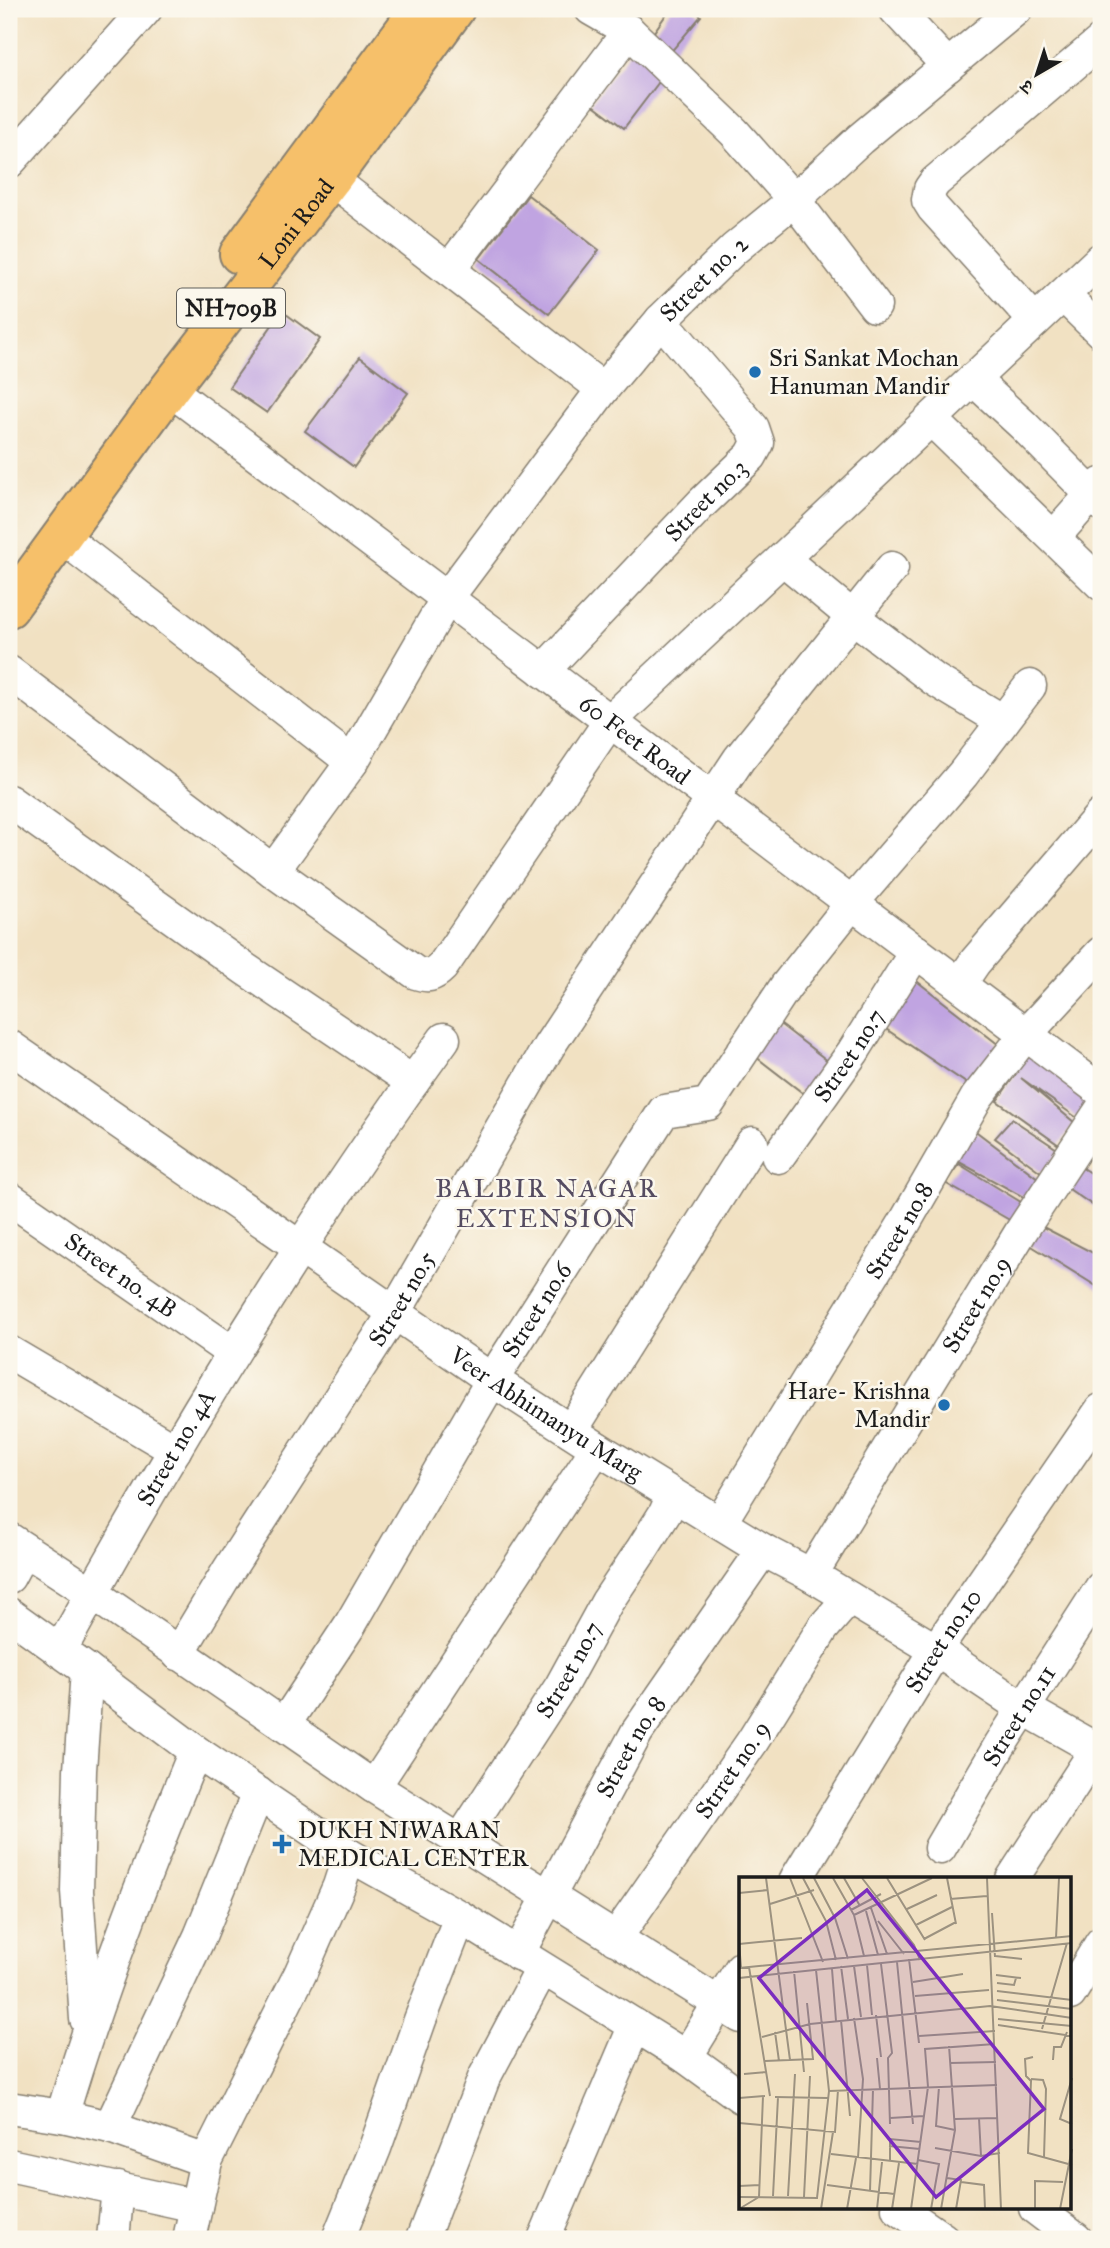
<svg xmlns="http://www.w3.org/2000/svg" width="1110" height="2248" font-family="'IM FELL Great Primer','Noto Serif Devanagari',serif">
	<rect width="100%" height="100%" fill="#fbf7ec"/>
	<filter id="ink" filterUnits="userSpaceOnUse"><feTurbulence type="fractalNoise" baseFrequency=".0143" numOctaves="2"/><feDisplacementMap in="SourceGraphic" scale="14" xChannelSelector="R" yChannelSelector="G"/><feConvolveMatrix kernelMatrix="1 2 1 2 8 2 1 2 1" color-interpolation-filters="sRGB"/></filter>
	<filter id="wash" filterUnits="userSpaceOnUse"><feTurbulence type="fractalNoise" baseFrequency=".00686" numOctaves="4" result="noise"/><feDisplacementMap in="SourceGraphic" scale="28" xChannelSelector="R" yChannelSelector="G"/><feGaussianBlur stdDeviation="1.57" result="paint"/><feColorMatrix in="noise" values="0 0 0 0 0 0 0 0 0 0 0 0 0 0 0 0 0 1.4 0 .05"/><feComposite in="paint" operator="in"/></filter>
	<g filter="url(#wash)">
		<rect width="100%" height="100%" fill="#f1e1c2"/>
		<g id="blocks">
			<g fill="#c0a4e1">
				<path d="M670,9H694L701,16L670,53L654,32Z"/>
				<path d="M635,45L668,70L624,128L591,103Z"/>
				<path d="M528,195L599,250L549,314L479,259Z"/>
				<path d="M282,311L320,339L267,413L229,387Z"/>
				<path d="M360,357L408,393L354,467L305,431Z"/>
				<path d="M914,979L999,1045L972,1087L880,1025Z"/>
				<path d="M772,1018L833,1065L808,1097L747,1050Z"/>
				<path d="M1032,1042L1100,1095L1080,1120L1021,1078L1075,1123L1059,1145L997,1101L1015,1075L1009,1070Z"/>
				<path d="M1012,1119L1060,1151L1042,1173L995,1138Z"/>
				<path d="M969,1126L1043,1182L1029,1200L950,1157Z"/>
				<path d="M959,1164L1024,1204L1013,1222L945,1183Z"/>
				<path d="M1079,1166L1101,1180V1211L1066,1187Z"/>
				<path d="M1041,1226L1101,1257V1289L1030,1245Z"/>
			</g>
		</g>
	</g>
	<g filter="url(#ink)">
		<use href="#blocks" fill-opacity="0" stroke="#867e6f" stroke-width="2"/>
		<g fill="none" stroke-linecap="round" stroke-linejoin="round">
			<g stroke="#867e6f" stroke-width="35">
				<g id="street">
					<path d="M591,9L629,31L734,132L794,200L875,306"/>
					<path d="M895,9L948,66"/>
					<path d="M9,162L146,9"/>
					<path d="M331,179L603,389"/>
					<path d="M449,270L629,31"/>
					<path d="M1063,295L1101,332"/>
					<path d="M1035,321L933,208L928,200L930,189L935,182L1101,41"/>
					<path d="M973,379L1023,425L1101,504"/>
					<path id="s1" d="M169,389L1101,1091"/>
					<path d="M931,419L1101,584"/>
					<path d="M61,536L352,762"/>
					<path d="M1054,537L1101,484"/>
					<path d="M783,559L853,617L935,680L1003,721"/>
					<path id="s2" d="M543,671L702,503L751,456L758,443L753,428L661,320"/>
					<path d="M9,672L273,871L416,973C428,977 433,976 442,967L610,721L1101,259"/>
					<path d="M9,801L245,969L413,1082"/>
					<path id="s3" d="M273,871L352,762L447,598L603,389L661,320L734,249L794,200L860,139L1016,9"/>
					<path d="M960,984L975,962L1101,815"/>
					<path id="s4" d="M9,1046L492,1380L597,1448L763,1550L811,1575L936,1650L1023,1708L1101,1752"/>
					<path id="s5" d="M778,1157L853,1052L916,951"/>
					<path id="s6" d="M9,1198L233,1353"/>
					<path d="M9,1352L175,1450"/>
					<path d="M571,1431L752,1143"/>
					<path id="s7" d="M720,1523L905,1222L977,1097L1026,1034L1101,953"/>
					<path d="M9,1539L92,1593L374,1787L741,2017"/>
					<path id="s8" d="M811,1575L1022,1230L1101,1110"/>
					<path d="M9,1577L24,1549"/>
					<path d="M9,1614L87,1670L195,1751L349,1855L460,1917L686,2057L741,2097"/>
					<path id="s9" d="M60,1651C176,1440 302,1233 444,1039"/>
					<path id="s10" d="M178,1654L228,1571L395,1312L549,1046L739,759L892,568"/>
					<path id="s11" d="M284,1725L350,1625L492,1380L664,1111L708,1104L786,986L852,903L963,774L1030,686"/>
					<path d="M374,1787L597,1448"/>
					<path id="s12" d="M460,1841L561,1686L607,1602L641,1551L665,1513L673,1495"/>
					<path id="s13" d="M940,1848L1000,1745L1101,1588"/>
					<path id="s14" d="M796,1879L936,1650L1101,1410"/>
					<path d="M1012,1879L1101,1742"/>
					<path id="s15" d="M615,1939L752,1742L823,1628L849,1598"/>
					<path id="s16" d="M518,1954L637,1732L763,1550"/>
					<path d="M1070,1994L1101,1943"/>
					<path d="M86,2019L77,1891L80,1770L87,1670"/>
					<path d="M686,2057L741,1968"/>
					<path d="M9,2108L62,2116L110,2127L206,2161"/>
					<path d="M62,2116C99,1991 146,1871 195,1751"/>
					<path d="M110,2127L200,1936L258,1793"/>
					<path d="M9,2165L196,2206"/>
					<path d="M898,2208L943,2239"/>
					<path d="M1035,2208L1076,2239"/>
					<path d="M113,2239L118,2188"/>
					<path d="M189,2239L206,2161L300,1974L339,1886L349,1855"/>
					<path d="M338,2239L375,2148L420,2020L460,1917"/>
					<path d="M422,2239L484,2078L542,1969"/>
					<path d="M544,2239L635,2025"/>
				</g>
			</g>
			<g stroke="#867e6f" stroke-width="42">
				<g id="highway">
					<path d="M239,254L420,9"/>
					<path id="s17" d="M9,608L169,389L331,179L455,9"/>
				</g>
			</g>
			<use href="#street" stroke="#fff" stroke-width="32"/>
			<use href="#highway" stroke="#f6c06b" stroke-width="38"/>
		</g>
	</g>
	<g fill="#1f6fb2" stroke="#fbf7ec" stroke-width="2.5">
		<circle cx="755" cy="372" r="7"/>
		<circle cx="944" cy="1405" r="7"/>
		<path d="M278.5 1833.5h7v7h7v7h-7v7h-7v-7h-7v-7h7z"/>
	</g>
	<g text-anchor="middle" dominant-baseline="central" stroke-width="5" stroke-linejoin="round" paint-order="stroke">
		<rect fill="#fbf7ec" stroke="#5f5e5a" stroke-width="2" x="177" y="288.5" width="108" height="39" rx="5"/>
		<g font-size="23" font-weight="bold" fill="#1c1c1c">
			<text x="231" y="308">NH709B</text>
		</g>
		<g font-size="24" fill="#1c1c1c" stroke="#fbf7ec">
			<text stroke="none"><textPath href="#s17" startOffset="480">Loni Road</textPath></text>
			<text stroke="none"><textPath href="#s3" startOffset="735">Street no. 2</textPath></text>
			<text stroke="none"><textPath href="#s2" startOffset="236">Street no.3</textPath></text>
			<text stroke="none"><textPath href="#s1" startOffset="583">60 Feet Road</textPath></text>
			<text stroke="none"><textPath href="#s5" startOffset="124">Street no.7</textPath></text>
			<text stroke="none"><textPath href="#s7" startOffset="343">Street no.8</textPath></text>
			<text stroke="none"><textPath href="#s6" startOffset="136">Street no. 4B</textPath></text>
			<text stroke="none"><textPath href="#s10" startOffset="420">Street no.5</textPath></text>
			<text stroke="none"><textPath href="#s8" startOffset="317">Street no.9</textPath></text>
			<text stroke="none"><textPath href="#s11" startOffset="486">Street no.6</textPath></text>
			<text stroke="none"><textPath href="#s4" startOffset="651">Veer Abhimanyu Marg</textPath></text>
			<text stroke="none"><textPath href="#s9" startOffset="234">Street no. 4A</textPath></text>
			<text stroke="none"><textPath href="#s14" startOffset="280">Street no.10</textPath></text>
			<text stroke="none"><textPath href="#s12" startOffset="203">Street no.7</textPath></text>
			<text stroke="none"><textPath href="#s13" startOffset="154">Street no.11</textPath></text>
			<text stroke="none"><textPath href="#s16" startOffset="236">Street no. 8</textPath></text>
			<text stroke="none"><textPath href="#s15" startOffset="206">Strret no. 9</textPath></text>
		</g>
		<g font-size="24" fill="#1c1c1c" stroke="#fbf7ec" text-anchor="start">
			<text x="769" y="358">Sri Sankat Mochan<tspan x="769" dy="28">Hanuman Mandir</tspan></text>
			<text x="930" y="1391" text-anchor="end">Hare- Krishna<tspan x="930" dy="28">Mandir</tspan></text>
			<text x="298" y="1830">DUKH NIWARAN<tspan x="298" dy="28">MEDICAL CENTER</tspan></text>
		</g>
		<g font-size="26" letter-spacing="2" fill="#554c61" stroke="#fbf7ec">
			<text x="547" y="1188">BALBIR NAGAR<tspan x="547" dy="30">EXTENSION</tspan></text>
		</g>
	</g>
	<g transform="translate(739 1877)">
		<rect width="332" height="332" fill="#f1e1c2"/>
		<path fill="none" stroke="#9c9280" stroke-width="2" d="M27,1L51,183M51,1L84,85M64,1L87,44L97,83M75,1L96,41L109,82M94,1L115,38L125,79M105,1L121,29M123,1L175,68L181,83M148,1L186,63M208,1L217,47M248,1L262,332M0,16L29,13M211,22L248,19M31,27L75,13M132,31L148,77M168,32L198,18M112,33L142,17M127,34L139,78M253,36L256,80M115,38L193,1M139,44L165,77M177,48L213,30M317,61L320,1M185,62L217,45M0,66L2,90M0,67L63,61M256,79L283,82M170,82L180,166M158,85L174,247M142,87L153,176L149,181L151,247M128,88L133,138M102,89L109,142M115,89L122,140M10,90L31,219M0,91L333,59M93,92L97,144M55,94L65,195M257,98L282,101M0,101L333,66M174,105L224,97M258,106L275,108L277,101M258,114L333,123M176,119L250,113M258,123L333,132M137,138L142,180M115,141L124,202L119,281M259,142L333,149M102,143L111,239M259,148L333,159M303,152L328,66M36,155L40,184M180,159L256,154M23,160L71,147L251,129L333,141M294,180L286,182L287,199L292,204L289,276L333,288M138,181L141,212M314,183L315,170H322L328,155M26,184L74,182L68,126M211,186L257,185M5,197L27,195M333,201L321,242L333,247M292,202L304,203L307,212L305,280M200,210L197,249L216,253M90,214L258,208M36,220L89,221M0,221L26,219M151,241L185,239M240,241L242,279M216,242L259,241M0,246L96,255L99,213M150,269L181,272M196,271L242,279L261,276M92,277L179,287M179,283L200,287L192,332M151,285V262L182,265M208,301L222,303L217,332M222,305L245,308L246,332M88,308L155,317M0,309L21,308M131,314L134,212M34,319L39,220M49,319L56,197M0,320L78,321L90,214L77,93M20,320L24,219M65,320L71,199M0,332L20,320M82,332L94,255M108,332L117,281M138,332L143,285M153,332L160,286M172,332L189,210L186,172L256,167M202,332L216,253L210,169M296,332V304L324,305M321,332L333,272"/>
		<path fill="#7b2cbf" fill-opacity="0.15" stroke="#7b2cbf" stroke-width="3.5" d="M128,13L305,232L197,320L20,101Z"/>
		<rect width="332" height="332" fill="none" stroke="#1c1c1c" stroke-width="3.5"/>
	</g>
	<rect width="1110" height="2248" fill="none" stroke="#fbf7ec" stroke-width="35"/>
	<g transform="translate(1037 74) rotate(219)" stroke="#fbf7ec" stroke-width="5" paint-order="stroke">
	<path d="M0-5L12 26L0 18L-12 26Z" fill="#1c1c1c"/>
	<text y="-10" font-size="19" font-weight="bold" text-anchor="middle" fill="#1c1c1c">उ</text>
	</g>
</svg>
